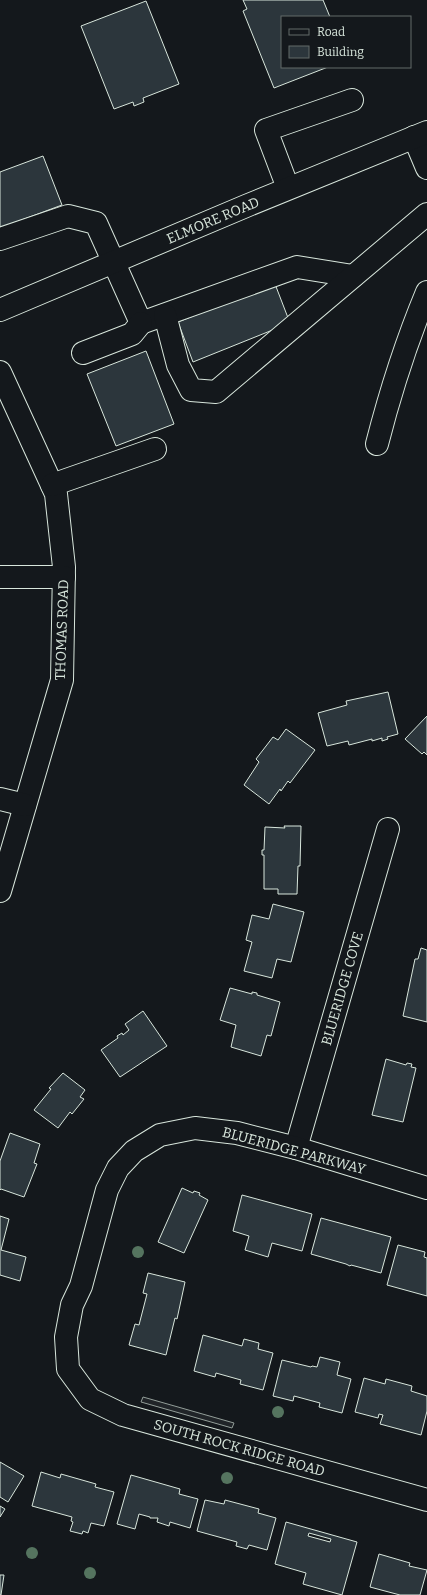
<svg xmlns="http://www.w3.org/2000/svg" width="427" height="1595" font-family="Bitter,serif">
	<rect width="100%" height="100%" fill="#14181c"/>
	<path fill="#202428" stroke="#939e99" d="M143,1397L234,1423L232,1428L141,1402Z"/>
	<g fill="#2c363c" stroke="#d8e6dc" fill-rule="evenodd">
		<path d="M243,0H323L330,17H282V67H328L274,88L243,11L247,9Z"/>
		<path d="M146,1L179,84L143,98L144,102L134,106L133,102L114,109L81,26Z"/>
		<path d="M43,156L62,205L0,228V172Z"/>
		<path d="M275,284L290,323L193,362L178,322Z"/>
		<path d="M146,351L174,424L116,446L87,374Z"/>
		<path d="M388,692L398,734L387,737L388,739L382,741V738L372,741V739L349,745L348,741L327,746L318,713L347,705L346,701Z"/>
		<path d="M427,716V755L424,752L422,754L405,739Z"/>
		<path d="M286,729L315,750L290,783L288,781L281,791L280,789L269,804L244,785L259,762L256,759L273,737L278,740Z"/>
		<path d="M284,826H301L300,866H298L297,894H278V889H264V855H262V850H264L265,827L285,828Z"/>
		<path d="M273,904L304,912L291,962L277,959L272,978L244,971L252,942L246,940L252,915L269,919Z"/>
		<path d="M421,948L427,950V1022L403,1016L415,959H418Z"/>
		<path d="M230,988L252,994V992L257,993V995L280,1002L271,1036L267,1035L261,1056L231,1047L236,1025L220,1020Z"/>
		<path d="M143,1011L167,1046L120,1077L101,1050L118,1038L117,1036L122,1033L123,1035L129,1030L125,1024Z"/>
		<path d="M386,1059L406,1065L407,1063L412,1064L411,1067L416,1068L403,1122L372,1115Z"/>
		<path d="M63,1073L85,1090L80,1097L84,1099L72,1114L70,1112L58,1128L34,1110L51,1089L49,1088Z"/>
		<path d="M10,1133L40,1144L34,1163L37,1164L24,1197L1,1189L0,1190V1161Z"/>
		<path d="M182,1188L193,1193L194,1191L200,1193L199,1195L208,1200L184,1253L158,1242Z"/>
		<path d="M242,1195L312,1214L302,1251L272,1243L268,1257L245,1250L249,1236L233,1231Z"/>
		<path d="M0,1216L9,1219L1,1250L26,1257L20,1281L0,1275Z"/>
		<path d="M321,1218L391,1237L381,1273L351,1265L350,1266L346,1264L311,1254Z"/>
		<path d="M398,1245L425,1252L424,1257L427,1258V1296L387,1285Z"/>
		<path d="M148,1273L185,1282L177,1319L175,1318L166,1355L129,1345L135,1324L139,1325L147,1294L143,1293Z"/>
		<path d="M203,1335L242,1346L244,1339L259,1343L258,1349L273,1353L263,1390L240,1384L241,1380L216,1373L215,1377L194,1371Z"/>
		<path d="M320,1357L340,1362L337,1375L351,1379L342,1413L319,1407L320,1403L294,1396L293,1401L273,1396L282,1360L311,1367L312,1366L317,1367Z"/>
		<path d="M364,1378L385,1384L386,1379L412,1386L411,1391L427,1396V1411L421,1435L380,1424L383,1415L379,1414L378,1418L355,1412Z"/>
		<path d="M0,1462L24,1476L8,1502L0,1497Z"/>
		<path d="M41,1472L60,1478L61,1474L96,1484L95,1487L114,1492L104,1526L91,1523L88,1533L83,1531L82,1534L70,1531L73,1522L71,1521L72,1517L32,1506Z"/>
		<path d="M131,1475L180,1489L179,1494L198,1499L190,1528L170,1522L169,1526L157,1522L158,1518H150V1517L139,1514L135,1529L117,1524Z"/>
		<path d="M205,1500L224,1504L225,1500L259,1509L258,1513L276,1518L267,1550L249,1545L247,1549L236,1546L237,1542L197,1531Z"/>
		<path d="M0,1506L5,1509L0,1517Z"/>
		<path d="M286,1522L357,1542L342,1595L303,1584L306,1573L275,1564ZM309,1533L331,1539L330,1542L308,1536Z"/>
		<path d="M379,1554L410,1563L409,1566L427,1570L420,1595H400L370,1587Z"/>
		<path d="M0,1575H4L1,1595H0Z"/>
	</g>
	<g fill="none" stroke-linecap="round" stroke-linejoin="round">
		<g stroke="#d8e6dc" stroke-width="24">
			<g id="minor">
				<path d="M414,137L427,168"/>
				<path d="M288,188L266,130L352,100"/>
				<path d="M0,239L68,216L96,223L141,323L297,267L353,276"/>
				<path id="s1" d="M0,310L246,206L427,132"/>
				<path d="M165,315L178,365L191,390L216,392L427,214"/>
				<path d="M83,353L132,334L141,323"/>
				<path d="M0,372L56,494L64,567L62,680L0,891"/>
				<path d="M377,444C390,393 407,340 427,292"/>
				<path d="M52,485L155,449"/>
				<path d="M0,577H64"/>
				<path d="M0,799L25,805"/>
				<path id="s2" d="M296,1148L388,829"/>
				<path id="s3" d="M427,1188L296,1148L237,1133L195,1128L160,1135L134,1151L118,1168L107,1190L81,1286L72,1305L66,1337L68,1369L90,1399L123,1415L427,1500"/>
			</g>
		</g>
		<use href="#minor" stroke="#14181c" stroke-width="22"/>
	</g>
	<g fill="#55745f">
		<circle cx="138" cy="1252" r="6"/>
		<circle cx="278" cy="1412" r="6"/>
		<circle cx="227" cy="1478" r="6"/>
		<circle cx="32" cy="1553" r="6"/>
		<circle cx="90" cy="1573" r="6"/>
	</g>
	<g text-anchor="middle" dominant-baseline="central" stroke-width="3" stroke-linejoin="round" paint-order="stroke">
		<g font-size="14" fill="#d8e6dc" stroke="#14181c">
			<text stroke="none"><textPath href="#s1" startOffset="231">ELMORE ROAD</textPath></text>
			<text transform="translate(62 630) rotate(-88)">THOMAS ROAD</text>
			<text stroke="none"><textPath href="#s2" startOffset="166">BLUERIDGE COVE</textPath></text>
			<text transform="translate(294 1151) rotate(15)">BLUERIDGE PARKWAY</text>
			<text stroke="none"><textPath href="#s3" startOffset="734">SOUTH ROCK RIDGE ROAD</textPath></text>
		</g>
	</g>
	<rect x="281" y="16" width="130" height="52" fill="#14181c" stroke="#626a69"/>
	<rect x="289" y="29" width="20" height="6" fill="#14181c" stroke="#626a69"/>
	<text x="317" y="36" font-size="12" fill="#d8e6dc">Road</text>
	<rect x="289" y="46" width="20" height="12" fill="#2c363c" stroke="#626a69"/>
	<text x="317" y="56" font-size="12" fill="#d8e6dc">Building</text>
</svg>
